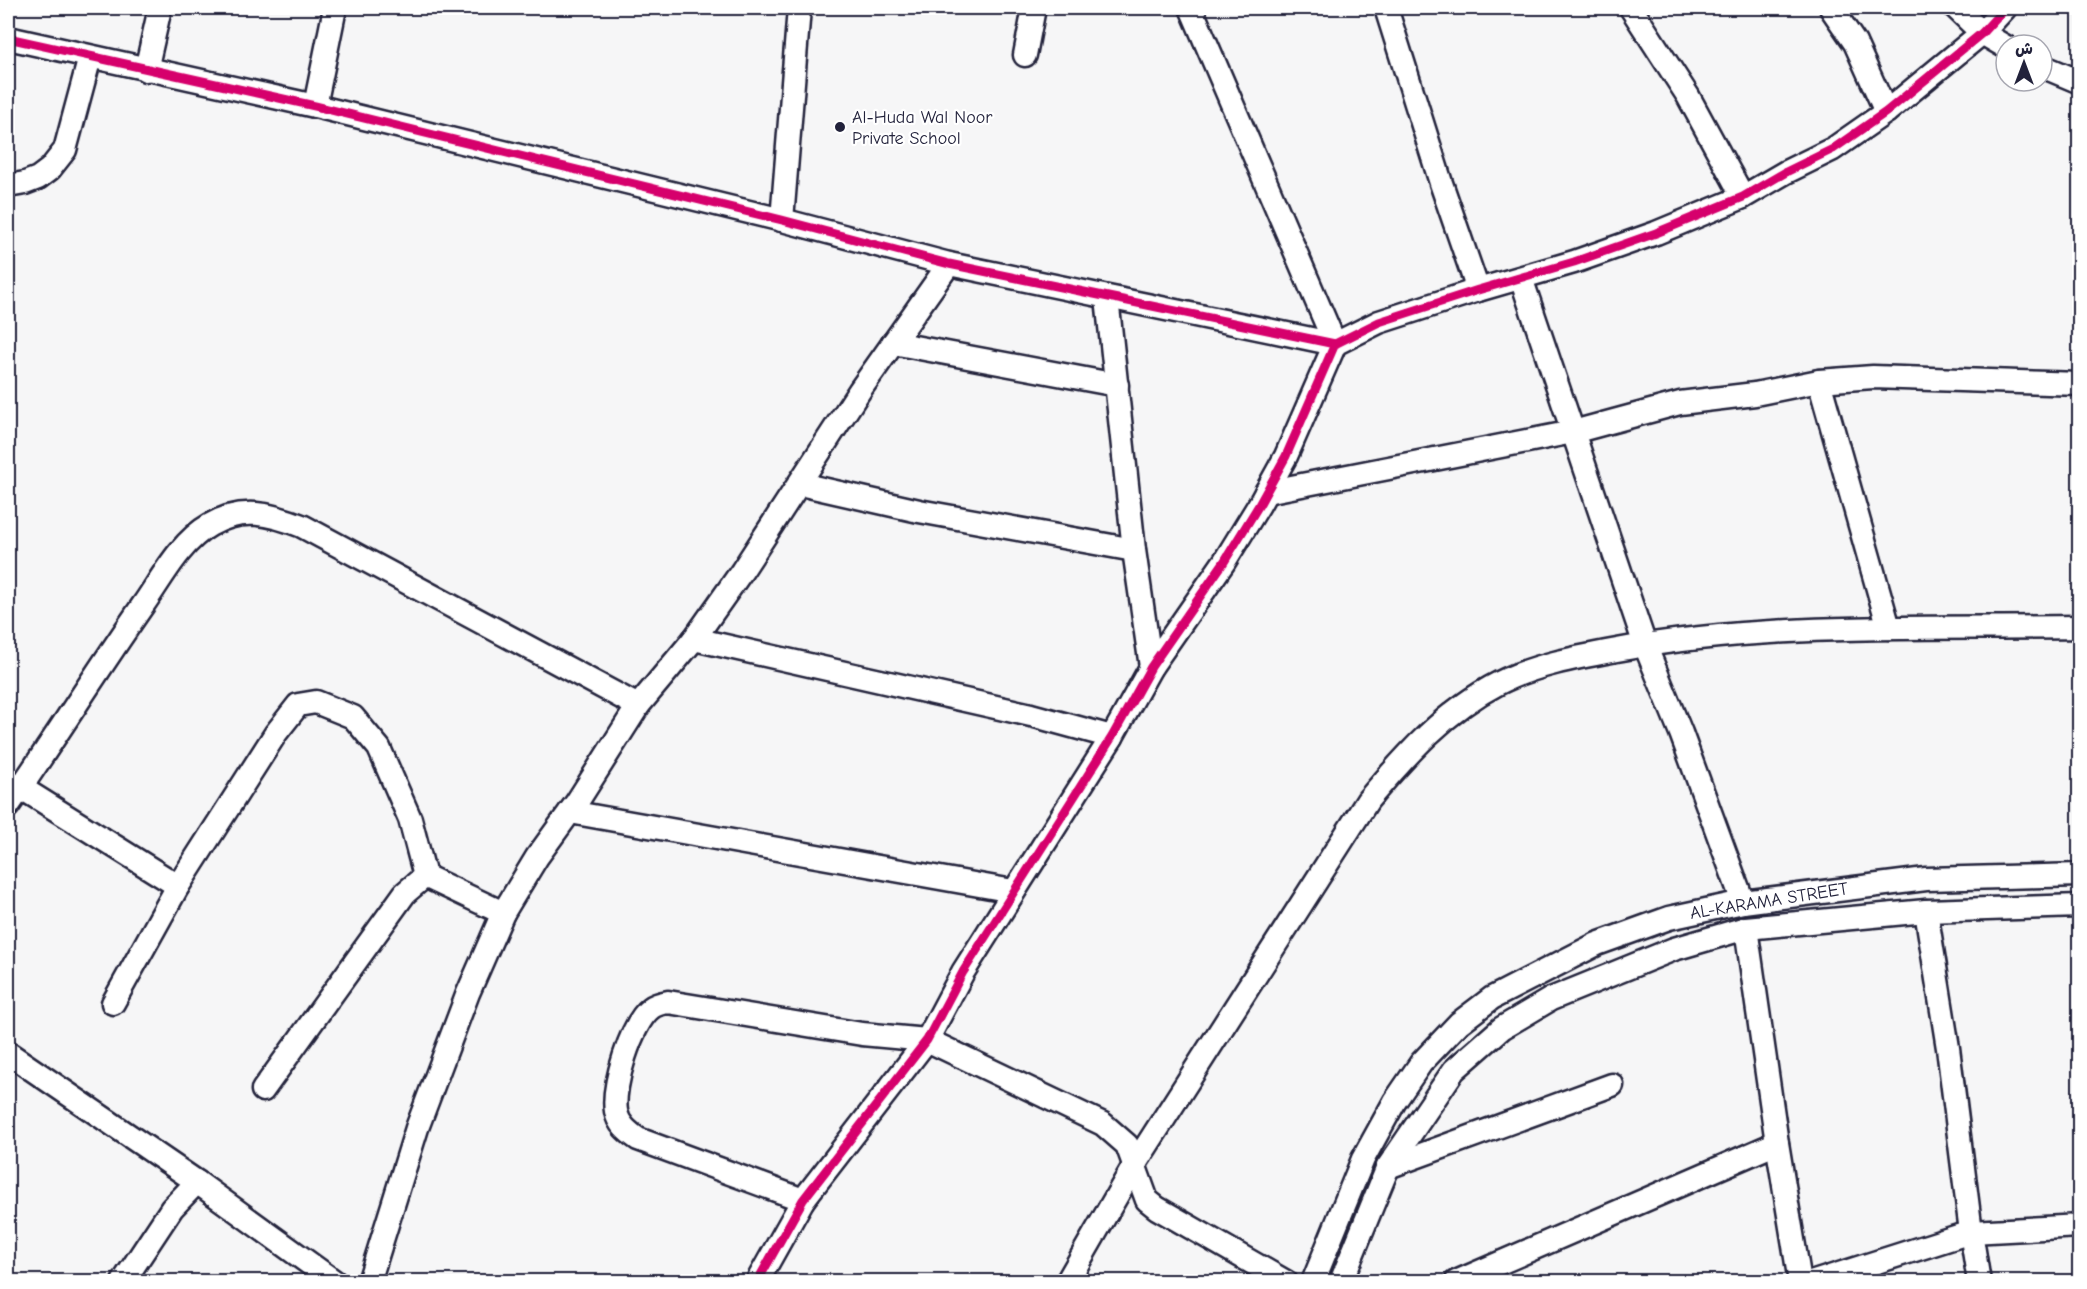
<svg xmlns="http://www.w3.org/2000/svg" width="2087" height="1289" font-family="'Comic Neue','Playpen Sans Arabic',sans-serif">
	<rect width="100%" height="100%" fill="#f6f6f7"/>
	<filter id="ink" filterUnits="userSpaceOnUse"><feTurbulence type="fractalNoise" baseFrequency=".0167" numOctaves="2"/><feDisplacementMap in="SourceGraphic" scale="12" xChannelSelector="R" yChannelSelector="G"/><feConvolveMatrix kernelMatrix="1 2 1 2 8 2 1 2 1" color-interpolation-filters="sRGB"/></filter>
	<g filter="url(#ink)">
		<g fill="none" stroke-linecap="round" stroke-linejoin="round">
			<g stroke="#22223b" stroke-width="27">
				<g id="minor">
					<path d="M1191,8L1335,344"/>
					<path d="M1386,8L1441,183L1478,290"/>
					<path d="M1631,8L1688,96L1743,197"/>
					<path d="M1831,8L1855,43L1886,112"/>
					<path d="M1956,8L1982,33L2006,47"/>
					<path d="M8,38L315,106L782,220L949,264L1335,344"/>
					<path d="M1025,55L1034,8"/>
					<path d="M2042,66L2080,82"/>
					<path d="M146,70L160,8"/>
					<path d="M315,106L335,8"/>
					<path d="M8,186L25,183L38,178L50,169L65,150L90,57"/>
					<path d="M782,220L799,8"/>
					<path d="M1521,278L1645,645L1681,733L1743,902"/>
					<path d="M1107,298L1134,550L1151,667"/>
					<path d="M893,343L1117,385"/>
					<path d="M1819,381L1889,628"/>
					<path d="M800,484L919,511L1134,550"/>
					<path d="M1266,492L1573,432L1680,403L1755,394L1819,381L1873,377L2080,384"/>
					<path d="M694,639L1031,715L1112,737"/>
					<path d="M20,787L178,886"/>
					<path d="M8,806C54,740 97,671 143,605C162,578 180,542 210,525C242,506 271,514 302,526L638,706"/>
					<path d="M570,812L1013,891"/>
					<path d="M1926,911L1948,1048L1971,1232L1979,1282"/>
					<path d="M1746,928L1777,1143L1800,1282"/>
					<path d="M113,1003L178,886L276,733L298,705L316,702L353,717L379,748L410,819L425,876"/>
					<path d="M8,1053L197,1182"/>
					<path d="M263,1090L405,893L425,876L503,913"/>
					<path d="M1388,1167L1612,1085"/>
					<path d="M803,1200L638,1139C628,1132 618,1124 616,1111C612,1087 631,1023 651,1008C656,1004 662,1003 668,1002L862,1034L927,1040L1103,1124L1127,1145L1147,1200L1157,1208L1286,1282"/>
					<path d="M123,1282L172,1208L197,1182L335,1282"/>
					<path d="M369,1282L417,1128L468,993L503,913L537,857L577,802L638,706L694,639L742,571L860,390L949,264"/>
					<path d="M757,1282L803,1200L927,1040L963,972L1112,737L1151,667L1224,562L1259,505L1286,456L1335,344L1379,322L1478,290L1574,262L1656,233L1743,197L1786,172L1833,149L1886,112L1982,33L2005,8"/>
					<path d="M1067,1282L1135,1164L1368,800C1406,755 1446,710 1499,683C1534,665 1579,657 1617,650C1769,622 1925,629 2080,627"/>
					<path d="M1313,1282L1363,1159L1395,1101L1421,1063L1459,1023L1492,998L1597,944L1669,918L1743,902L1926,879L2080,875"/>
					<path d="M1341,1282L1388,1167L1454,1070L1502,1028L1551,999L1674,949L1746,928L1926,911L2080,906"/>
					<path d="M1456,1282L1777,1143"/>
					<path d="M1814,1282L1971,1232L2080,1226"/>
				</g>
			</g>
			<use href="#minor" stroke="#fff" stroke-width="22"/>
			<g stroke="#fff" stroke-width="13">
				<g id="cycleway">
					<path d="M8,38L315,106L782,220L949,264L1335,344"/>
					<path d="M757,1282L803,1200L927,1040L963,972L1112,737L1151,667L1224,562L1259,505L1286,456L1335,344L1379,322L1478,290L1574,262L1656,233L1743,197L1786,172L1833,149L1886,112L1982,33L2005,8"/>
				</g>
			</g>
			<use href="#cycleway" stroke="#d6006c" stroke-width="9"/>
		</g>
	</g>
	<circle fill="#22223b" stroke="#fff" stroke-width="2" cx="840" cy="127" r="6"/>
	<g text-anchor="middle" dominant-baseline="central" stroke-width="4.5" stroke-linejoin="round" paint-order="stroke">
		<g font-size="18" fill="#22223b" stroke="#fff" text-anchor="start">
			<text x="852" y="117">Al-Huda Wal Noor<tspan x="852" dy="21">Private School</tspan></text>
		</g>
		<g font-size="18" fill="#22223b" stroke="#fff">
			<text transform="translate(1769 901) rotate(-9)">AL-KARAMA STREET</text>
		</g>
	</g>
	<rect width="2087" height="1289" fill="none" stroke="#fff" stroke-width="30"/>
	<rect x="15" y="15" width="2057" height="1259" fill="none" stroke="#22223b" stroke-width="2" filter="url(#ink)"/>
	<g transform="translate(2024 63)"><circle r="28" fill="#ffffff" stroke="#a7a7b1" stroke-width="1.5"/>
	<path d="M0-4.5L10 22L0 15L-10 22Z" fill="#22223b"/>
	<text y="-9" font-size="16" font-weight="bold" text-anchor="middle" fill="#22223b">ش</text>
	</g>
</svg>
